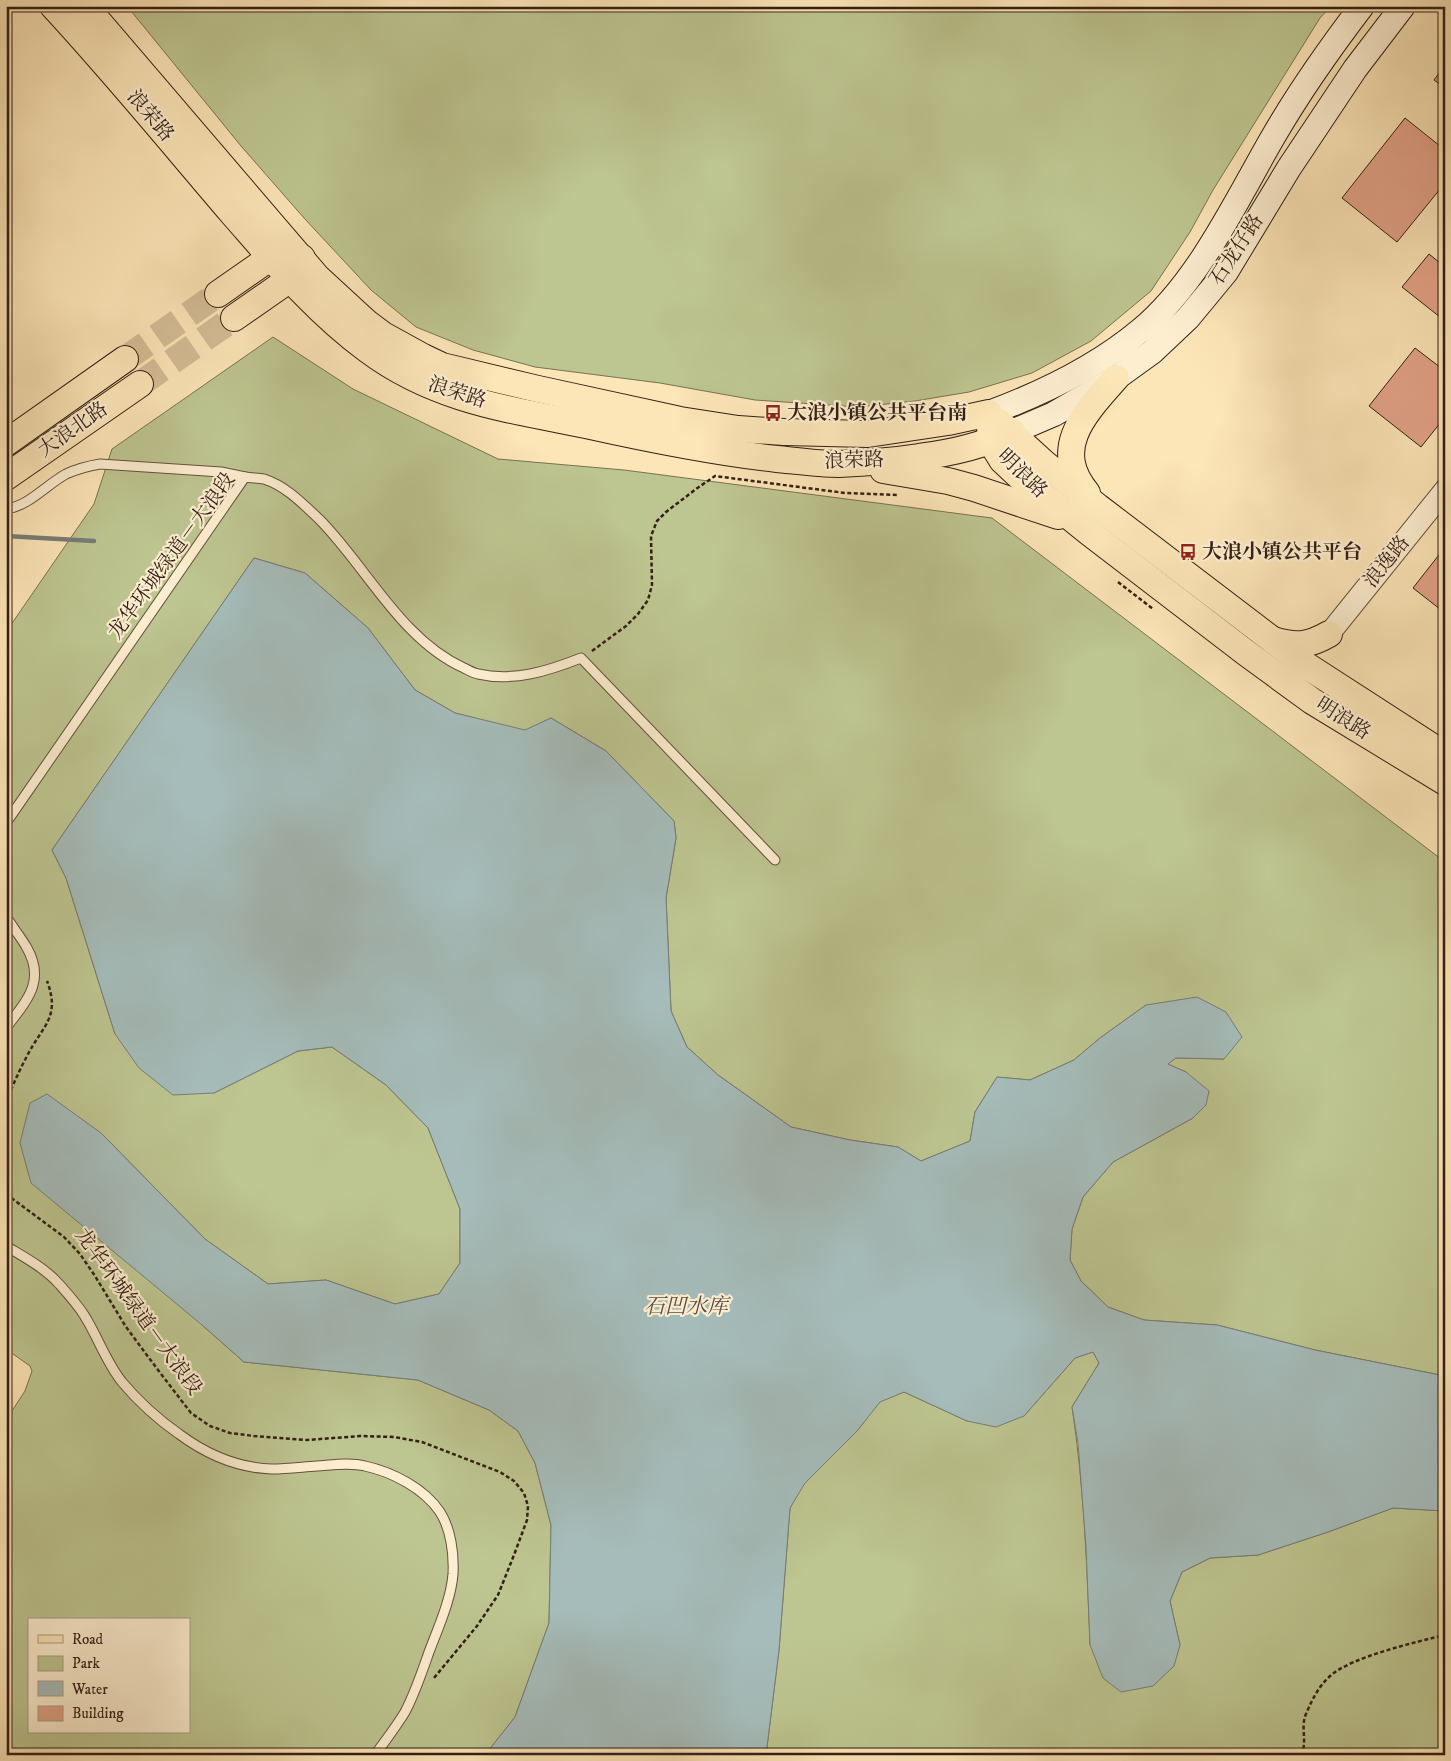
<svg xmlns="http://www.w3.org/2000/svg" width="1451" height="1761" font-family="'IM FELL DW Pica','Noto Serif SC',serif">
	<rect width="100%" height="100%" fill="#fce5b7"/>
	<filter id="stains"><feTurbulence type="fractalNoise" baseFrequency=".004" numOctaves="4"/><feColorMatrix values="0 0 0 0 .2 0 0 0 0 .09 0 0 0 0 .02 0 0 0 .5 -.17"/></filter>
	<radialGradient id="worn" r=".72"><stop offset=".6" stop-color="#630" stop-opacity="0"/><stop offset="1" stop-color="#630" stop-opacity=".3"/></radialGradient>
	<g fill="#bdc590" stroke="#787252" fill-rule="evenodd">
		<path d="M127,6H1331L1320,18L1213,190L1190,232L1151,291L1091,341L1032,373L969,392L915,401L858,407L755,400L660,383L535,367L473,350L416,327L371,290L304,218L241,146Z"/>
		<path d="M273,337L353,389L498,459L624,470L992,518L1445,862V1376L1315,1350L1217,1325L1144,1320L1108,1307L1081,1281L1070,1260L1072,1229L1083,1197L1113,1162L1193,1118L1206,1105L1186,1072L1167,1064L1176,1058L1224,1059L1146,1005L1100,1038L1074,1060L1030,1080L997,1077L975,1112L970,1141L921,1161L898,1147L850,1140L791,1127L718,1075L687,1047L671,1011L666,898L676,838L674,821L606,751L551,718L525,731L455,713L415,690L368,628L305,573L254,558L52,850L66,878L115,1034L214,1093L298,1051L332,1047L386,1085L428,1128L460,1209V1263L439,1294L395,1304L326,1280L268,1284L205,1239L101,1133L202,1325L244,1362L418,1380L489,1410L518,1431L535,1463L551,1525L549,1623L515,1717L485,1755H6V1420L25,1391L32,1371L30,1366L6,1349V632L94,504L112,449ZM29,1620H189V1732H29Z"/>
		<path d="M1093,1352L1099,1363L1072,1407C1084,1486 1087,1565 1090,1645H1180L1170,1601L1182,1572L1210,1558L1258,1555L1328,1532L1393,1508L1445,1511V1755H766L779,1650L790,1508L804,1483L857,1431L880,1401L904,1392L967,1421L1024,1416L1075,1358Z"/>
	</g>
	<path fill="#a5bcba" stroke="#777d78" d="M254,558L305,573L368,628L415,690L455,713L525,730L551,718L606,751L674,821L676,838L666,898L671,1011L687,1047L718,1075L791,1127L850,1140L898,1147L921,1161L970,1141L975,1112L997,1077L1030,1080L1074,1060L1100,1038L1146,1005L1197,997L1226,1012L1242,1037L1224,1059L1176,1058L1168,1064L1186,1072L1209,1091L1206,1105L1193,1118L1113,1162L1083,1197L1072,1229L1070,1260L1081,1281L1108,1307L1144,1320L1217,1325L1315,1350L1445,1376V1511L1393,1508L1328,1532L1258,1555L1210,1558L1182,1572L1170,1601L1180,1645L1174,1666L1153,1686L1121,1692L1103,1678L1090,1645L1086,1547L1078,1443L1072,1407L1099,1363L1093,1352L1075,1358L1024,1416L996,1427L967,1421L904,1392L880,1402L857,1431L805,1483L790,1508L779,1650L766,1755H485L515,1717L549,1623L551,1525L535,1463L518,1431L489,1410L418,1380L244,1362L202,1325L31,1183L20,1143L30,1103L47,1094L101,1133L205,1239L268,1284L326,1280L395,1304L439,1294L460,1263V1209L428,1128L386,1085L332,1047L298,1051L214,1093L173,1095L139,1068L115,1034L66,878L52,850Z"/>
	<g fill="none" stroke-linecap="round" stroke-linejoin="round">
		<path stroke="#777d78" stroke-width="4.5" d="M6,536L94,541"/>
	</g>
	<g fill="#e2a388" stroke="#331f15">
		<path d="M1445,65V88L1434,80Z"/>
		<path d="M1405,118L1445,150V183L1397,242L1342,198Z"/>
		<path d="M1429,254L1445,267V321L1402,287Z"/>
		<path d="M1415,348L1445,371V417L1421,447L1369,406Z"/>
		<path d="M1442,551L1445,554V613L1413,588Z"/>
	</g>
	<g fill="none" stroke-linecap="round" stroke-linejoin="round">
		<g stroke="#d4bd97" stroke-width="26" stroke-dasharray="26 13" stroke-linecap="butt">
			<path d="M125,359L218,294"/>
			<path d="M140,384L234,318"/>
		</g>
		<g stroke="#65503e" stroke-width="11">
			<g id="service">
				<path d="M6,509C29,506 46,485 66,474C77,469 88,466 100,464L221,472L245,477"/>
				<path d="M6,823L245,477C251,478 258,478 264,479C286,486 303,504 319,519C366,566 401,640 464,668C468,670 473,673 478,674C514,682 548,671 581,658L775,860"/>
				<path d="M6,916C12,927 21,937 27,948C46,982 26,1001 6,1028"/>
				<path d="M6,1246C24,1257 45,1268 59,1284C67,1293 77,1304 84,1315C98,1337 106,1362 122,1382C138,1401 159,1420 179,1434C206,1454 238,1468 272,1469C287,1469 302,1467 317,1466C332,1465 350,1462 365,1466C392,1472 424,1488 440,1512C451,1529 454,1554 453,1574C451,1600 438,1628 429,1652C422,1672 415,1693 405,1712C396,1727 385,1741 375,1755"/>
			</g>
		</g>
		<g stroke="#65503e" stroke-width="23">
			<path id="tertiary" d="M1329,634L1445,490"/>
		</g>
		<g stroke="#331f15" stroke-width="26">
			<g id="secondary">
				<path d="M989,413C1043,393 1097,367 1141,330C1198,283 1236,201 1273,137C1299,92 1330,48 1362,6"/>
				<path d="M1012,432L1054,414L1116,378L1152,352L1188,318L1226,272L1289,168L1355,69L1403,6"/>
			</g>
		</g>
		<g stroke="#331f15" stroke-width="28">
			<g id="primary">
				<path d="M53,6C115,73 173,144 232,213C275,262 315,311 368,350C435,400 507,409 586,425C649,439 713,452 777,459C797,461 819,464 839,464C866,463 893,461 919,457C951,453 982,446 1012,432"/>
				<path d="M85,6L317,277L367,323L383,335L423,357L442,366L538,389L680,420L738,429L784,432L868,434L948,422L989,413"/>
				<path d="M218,294L271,257L302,258L290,279L234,318"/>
				<path d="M999,422L1044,463L1098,507L1304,664L1445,755"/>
				<path d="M990,426L991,442L1002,460L1019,476L1090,533L1245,652L1312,701L1445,782"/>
				<path d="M6,443L125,359"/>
				<path d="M883,470L948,481L974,488L1058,516"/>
				<path d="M6,477L140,384"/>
				<path d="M1087,493C1050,448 1085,413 1116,378"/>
				<path d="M1273,640C1296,647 1308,646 1329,634"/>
			</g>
		</g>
		<g stroke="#331f15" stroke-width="2.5" stroke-dasharray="4 2.5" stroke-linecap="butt">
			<path d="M1118,582L1153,609"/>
			<path d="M592,651L626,626L638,614L648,600L652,585L651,536L657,521L666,512L696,489L715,476L845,493L897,495"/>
			<path d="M6,1102C12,1087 19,1071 27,1056C42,1026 61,1018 47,981"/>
			<path d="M6,1194L64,1237L80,1254L95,1276L126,1327L158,1370L191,1413L210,1426L230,1433L254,1436L307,1440L360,1436L394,1437L422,1442L500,1472L514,1481L524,1493L528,1506L527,1520L514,1555L498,1595L477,1626L434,1678"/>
			<path d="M1301,1755C1308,1742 1300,1727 1306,1714C1312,1700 1318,1687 1330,1676C1351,1657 1416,1642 1445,1635"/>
		</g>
		<use href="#service" stroke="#fdeed0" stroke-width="9"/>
		<use href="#tertiary" stroke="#fdeed0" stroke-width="21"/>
		<use href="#secondary" stroke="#fdeed0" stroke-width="24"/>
		<use href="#primary" stroke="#fce5b7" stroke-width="26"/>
	</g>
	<defs>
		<g id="bus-bare" transform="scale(1.35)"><path d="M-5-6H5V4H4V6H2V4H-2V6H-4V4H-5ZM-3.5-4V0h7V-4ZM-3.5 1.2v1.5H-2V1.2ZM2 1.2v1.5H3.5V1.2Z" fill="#8f2418" stroke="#fdeed0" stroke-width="2.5" paint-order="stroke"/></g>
	</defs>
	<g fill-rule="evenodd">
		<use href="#bus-bare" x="773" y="413"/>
		<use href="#bus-bare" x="1188" y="552"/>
	</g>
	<g text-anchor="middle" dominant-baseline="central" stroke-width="4.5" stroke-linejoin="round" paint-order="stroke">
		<g font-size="20" fill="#331f15" stroke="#fdeed0">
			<text transform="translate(150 116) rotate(50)">浪荣路</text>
			<text transform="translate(1237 250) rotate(-57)">石龙仔路</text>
			<text transform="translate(457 393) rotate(18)">浪荣路</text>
			<text transform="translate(73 430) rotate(-35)">大浪北路</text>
			<text transform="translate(854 461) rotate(-2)">浪荣路</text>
			<text transform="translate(1022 474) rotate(44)">明浪路</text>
			<text transform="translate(172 556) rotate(-54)">龙华环城绿道－大浪段</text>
			<text transform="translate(1387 562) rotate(-51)">浪逸路</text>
			<text transform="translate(1343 719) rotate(32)">明浪路</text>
			<text transform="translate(138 1312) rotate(54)">龙华环城绿道－大浪段</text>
		</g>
		<g font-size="20" font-weight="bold" fill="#331f15" stroke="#fdeed0" text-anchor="start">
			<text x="787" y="413">大浪小镇公共平台南</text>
			<text x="1202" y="552">大浪小镇公共平台</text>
		</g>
		<g font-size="21" font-style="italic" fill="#554e47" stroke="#fdeed0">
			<text x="686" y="1307">石凹水库</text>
		</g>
	</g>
	<rect width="1451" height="1761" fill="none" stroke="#fce5b7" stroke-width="25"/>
	<rect x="8" y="8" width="1436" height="1746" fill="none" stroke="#331f15" stroke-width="2.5"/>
	<rect x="12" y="12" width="1426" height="1736" fill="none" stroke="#331f15"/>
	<rect x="28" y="1618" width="162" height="115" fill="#fdeed0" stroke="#ac9b85"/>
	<rect x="38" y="1635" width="25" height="8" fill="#fce5b7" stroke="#ac9b85"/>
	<text x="72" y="1644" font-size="15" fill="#331f15">Road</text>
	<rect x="38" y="1656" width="25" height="15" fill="#bdc590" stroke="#ac9b85"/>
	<text x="72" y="1668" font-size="15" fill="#331f15">Park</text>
	<rect x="38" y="1681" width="25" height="15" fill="#a5bcba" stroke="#ac9b85"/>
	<text x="72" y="1694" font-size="15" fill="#331f15">Water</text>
	<rect x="38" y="1706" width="25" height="15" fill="#e2a388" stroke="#ac9b85"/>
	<text x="72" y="1718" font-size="15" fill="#331f15">Building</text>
	<rect width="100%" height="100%" filter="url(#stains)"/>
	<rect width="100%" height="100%" fill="url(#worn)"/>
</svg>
